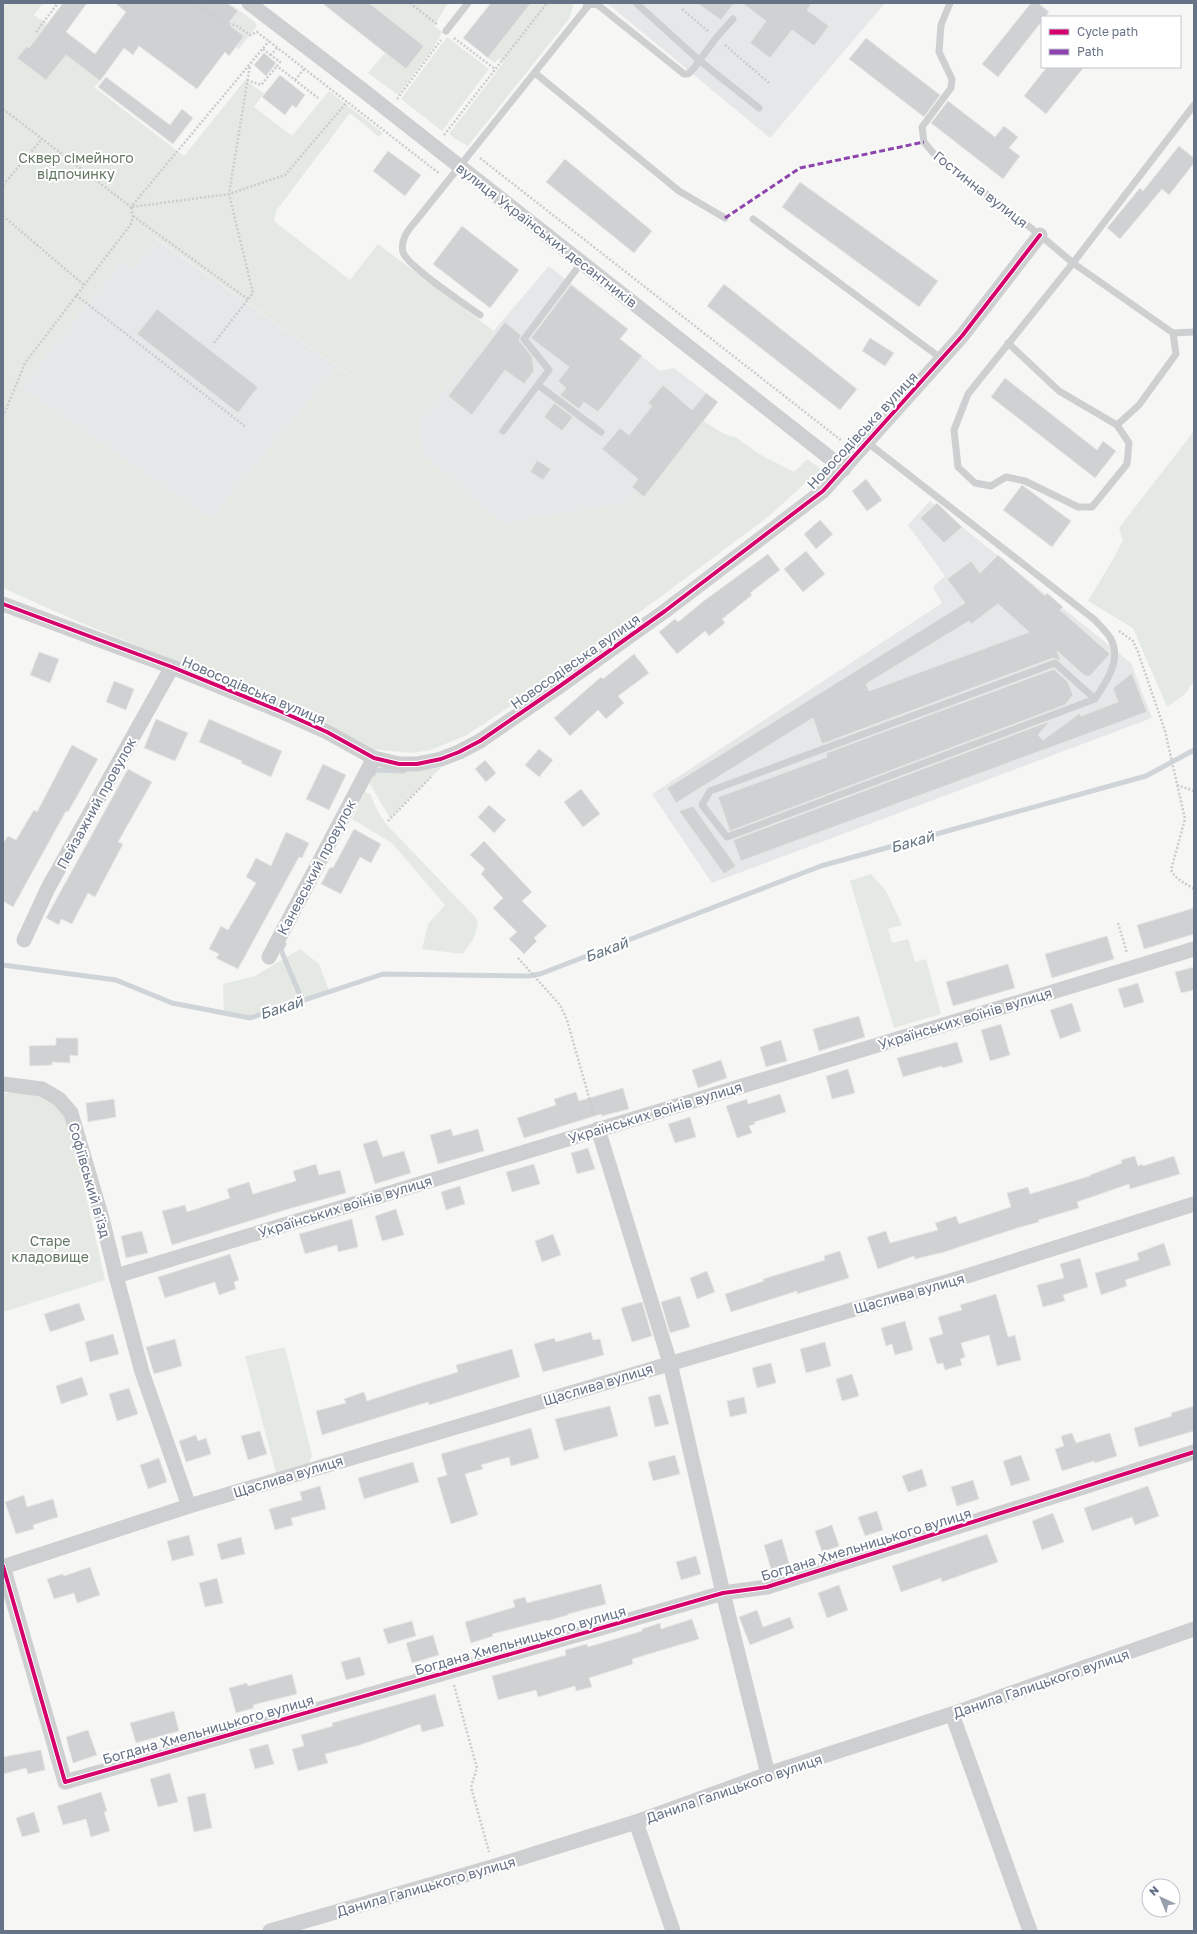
<svg xmlns="http://www.w3.org/2000/svg" width="1197" height="1934" font-family="'Golos Text',sans-serif">
	<rect width="100%" height="100%" fill="#f6f6f5"/>
	<g fill="#e6e7e8">
		<path d="M159,3H229L244,14L236,25L250,35L239,49L180,5Z"/>
		<path d="M607,3H885L770,138Z"/>
		<path d="M156,239L339,368L211,519L20,387L123,260L132,268Z"/>
		<path d="M549,266L628,329L620,339L660,371L674,368L718,402L644,497L628,503L521,520L504,525L424,456L419,429L415,423Z"/>
		<path d="M930,501L1131,663L1152,718L712,883L652,794L942,603L933,587L945,576L908,525Z"/>
	</g>
	<g fill="#e5e9e4" fill-rule="evenodd">
		<path d="M3,3H43L34,15L47,24L39,35L100,81L94,87L184,156L245,80L264,93L254,107L292,136L329,91L383,133L379,137L350,113L276,211L274,221L350,280L378,244L494,331L416,423L419,429L424,456L504,525L521,520L627,503L637,491L644,497L703,421L724,434L737,438L759,454L794,472L807,459L821,469L768,517L605,638L506,709L467,735L431,750L411,753L370,749L311,716L79,622L3,588ZM157,239L362,384L337,367L211,519L20,387L122,261L132,268Z"/>
		<path d="M369,3H448L434,26L442,32L432,50L398,95L368,73L385,53L406,69L424,46Z"/>
		<path d="M531,3H574L569,19L468,146L457,140L449,134L504,62L499,58L495,63L488,58Z"/>
		<path d="M244,14L255,22L257,26L250,35L236,25Z"/>
		<path d="M447,37L489,69L442,131L401,99Z"/>
		<path d="M1194,431V681L1185,694L1167,707L1133,628L1088,601L1114,558L1123,540L1119,528Z"/>
		<path d="M444,765L413,794L390,818L368,781L375,770C399,772 421,769 444,765Z"/>
		<path d="M365,792L370,794L378,812L387,825L476,918L478,925L473,939L463,954L422,949L428,924L445,905L392,843L352,819Z"/>
		<path d="M871,874L886,891L902,925L888,929L892,943L908,939L915,962L926,959L941,1014L894,1028L850,881Z"/>
		<path d="M300,949L319,964L329,991L250,1018L224,1013L223,984L255,976Z"/>
		<path d="M3,1093C23,1093 50,1092 63,1111C67,1116 69,1123 71,1128L105,1280L3,1312Z"/>
		<path d="M285,1347L312,1455L309,1463L276,1473L245,1356Z"/>
	</g>
	<g fill="none" stroke-linecap="round" stroke-linejoin="round">
		<g stroke="#cfd4d8" stroke-width="5">
			<path d="M373,774L375,770L404,771"/>
			<path d="M284,944L281,950L302,1000"/>
			<path d="M3,965L116,980L172,1003L250,1018L383,974L528,976L540,974L821,866L1146,776L1194,750"/>
		</g>
	</g>
	<g fill="#d0d1d2" stroke="#e6e6e5" fill-rule="evenodd">
		<path d="M63,3H87L66,32L95,54L126,12L115,3H227L238,11L228,24L244,36L229,56L225,52L197,89L139,46L133,55L124,48L100,81L66,55L46,80L17,58L27,46L29,48Z"/>
		<path d="M322,3H369L424,46L406,69Z"/>
		<path d="M491,3H531L488,58L463,38Z"/>
		<path d="M697,3H734L721,20Z"/>
		<path d="M742,3H812L807,10L829,26L814,46L792,30L770,58L750,43L766,21Z"/>
		<path d="M1031,3H1038L1049,12L1045,17H1042V21L998,77L982,64Z"/>
		<path d="M866,38L940,95L924,117L849,59Z"/>
		<path d="M264,53L276,63L266,76L254,65Z"/>
		<path d="M1047,67H1084L1046,114L1024,96Z"/>
		<path d="M280,75L305,95L296,108L292,105L285,115L262,97Z"/>
		<path d="M106,77L170,125L182,109L193,118L173,144L98,87Z"/>
		<path d="M948,101L995,137L1004,126L1018,137L1009,148L1020,156L1003,179L931,123Z"/>
		<path d="M1179,146L1194,158V163L1169,195L1162,189L1120,239L1107,228L1140,188L1143,191Z"/>
		<path d="M388,151L421,175L405,196L373,171Z"/>
		<path d="M565,159L652,231L634,253L546,182Z"/>
		<path d="M800,182L938,281L919,307L782,207Z"/>
		<path d="M462,226L519,270L490,308L433,264Z"/>
		<path d="M724,284L857,389L840,410L707,306Z"/>
		<path d="M571,285L628,329L620,339L642,356L598,412L584,402L579,409L560,395L566,388L558,381L569,367L531,338Z"/>
		<path d="M157,309L258,387L238,413L137,334Z"/>
		<path d="M505,322L521,335L519,340L532,357L534,371L524,384L505,370L472,415L448,396Z"/>
		<path d="M870,338L894,353L885,366L862,351Z"/>
		<path d="M1005,378L1097,450L1103,441L1116,451L1095,478L991,397Z"/>
		<path d="M663,385L692,410L706,393L718,402L644,497L632,487L638,479L602,449L620,428L629,435L652,406L648,403Z"/>
		<path d="M554,403L573,417L562,431L544,417Z"/>
		<path d="M537,460L551,469L543,480L530,472Z"/>
		<path d="M866,479L882,500L867,511L852,491Z"/>
		<path d="M1022,485L1071,521L1052,547L1003,510Z"/>
		<path d="M937,503L962,527L944,543L920,518Z"/>
		<path d="M820,520L833,534L816,549L804,534Z"/>
		<path d="M806,551L825,574L803,592L784,569Z"/>
		<path d="M768,554L780,570L750,593L752,595L722,619L725,623L709,636L705,631L677,654L659,632L675,619L678,622L705,600Z"/>
		<path d="M998,555L1045,596L1047,593L1063,607L1060,610L1110,654L1090,676H1085L1057,651L1061,661L1053,658L822,744L813,718L676,803L667,788L965,603L947,579L971,561L980,573ZM998,604L1029,632L869,691L866,684L969,621L971,624Z"/>
		<path d="M39,652L59,659L50,683L30,675Z"/>
		<path d="M634,654L649,673L618,696L624,703L606,719L598,710L570,736L554,718L601,677L603,679Z"/>
		<path d="M1054,669L1068,682L1073,695L1065,705L730,831L718,797L827,757L826,753Z"/>
		<path d="M1132,673L1147,712L741,861L733,840L1050,721L1038,735L1043,740L1080,713L1081,716L1118,702L1113,688Z"/>
		<path d="M114,681L134,689L126,710L106,702Z"/>
		<path d="M156,719L188,733L175,761L144,748Z"/>
		<path d="M209,719L282,751L271,777L241,763L242,761L199,742Z"/>
		<path d="M72,745L98,759L68,812L66,811L13,907L3,901V843L8,836L16,840L34,810L37,812Z"/>
		<path d="M539,749L553,760L539,777L525,765Z"/>
		<path d="M485,760L496,773L486,782L475,769Z"/>
		<path d="M323,764L346,775L329,810L306,799Z"/>
		<path d="M128,769L152,782L118,842L123,844L95,897L88,893L72,924L61,919L59,925L46,918Z"/>
		<path d="M581,789L600,814L583,827L564,802Z"/>
		<path d="M489,805L506,820L494,833L478,817Z"/>
		<path d="M693,806L736,866L724,874L679,811Z"/>
		<path d="M354,829L381,844L371,863L360,857L341,894L321,884L330,867L333,868Z"/>
		<path d="M286,832L309,843L302,858L299,857L238,969L216,958L219,954L209,949L221,926L228,930L256,883L246,877L256,858L271,866Z"/>
		<path d="M484,841L532,892L522,901L547,926L534,938L537,941L524,954L509,939L517,932L493,908L503,898L481,874L485,869L470,855Z"/>
		<path d="M1194,908V934L1144,949L1137,925Z"/>
		<path d="M1107,936L1114,959L1052,978L1045,954Z"/>
		<path d="M1008,964L1015,988L953,1006L946,982Z"/>
		<path d="M1194,967V990L1181,993L1175,972Z"/>
		<path d="M1138,983L1144,1002L1124,1008L1118,989Z"/>
		<path d="M1072,1003L1081,1031L1060,1039L1050,1010Z"/>
		<path d="M859,1016L865,1037L819,1051L813,1029Z"/>
		<path d="M1001,1024L1010,1055L990,1061L981,1030Z"/>
		<path d="M56,1038H78V1056L70,1055V1063L52,1062V1065L30,1066L29,1046L56,1045Z"/>
		<path d="M781,1040L787,1061L766,1067L760,1047Z"/>
		<path d="M957,1042L963,1062L943,1068L942,1066L903,1077L897,1058Z"/>
		<path d="M721,1060L727,1078L698,1088L692,1070Z"/>
		<path d="M848,1069L855,1093L832,1099L826,1076Z"/>
		<path d="M623,1088L629,1109L602,1116L601,1114L524,1138L517,1118L556,1105L554,1099L576,1092L579,1101Z"/>
		<path d="M780,1094L786,1112L754,1122L755,1124L749,1126L752,1133L737,1138L726,1106L747,1099L748,1104Z"/>
		<path d="M114,1099L116,1117L88,1122L86,1103Z"/>
		<path d="M690,1117L696,1137L675,1143L668,1124Z"/>
		<path d="M451,1129L453,1136L478,1129L484,1151L438,1164L430,1135Z"/>
		<path d="M377,1140L383,1157L404,1151L411,1173L375,1184L363,1144Z"/>
		<path d="M588,1148L595,1169L577,1174L571,1153Z"/>
		<path d="M1135,1156L1138,1166L1142,1164L1143,1166L1174,1156L1180,1174L1130,1189L1129,1184L1077,1202L1079,1208L1038,1220L1039,1222L1017,1228L944,1252L915,1259L914,1256L878,1269L867,1237L886,1231L890,1243L938,1230L935,1223L956,1216L959,1224L1011,1207L1007,1193L1028,1187L1030,1194L1090,1176V1175L1122,1163L1121,1160Z"/>
		<path d="M316,1164L319,1175L340,1170L346,1193L285,1210L172,1245L162,1211L185,1205L187,1212L230,1198L227,1189L249,1182L253,1194L296,1181L293,1171Z"/>
		<path d="M534,1164L540,1184L512,1192L506,1172Z"/>
		<path d="M460,1186L465,1204L446,1210L441,1192Z"/>
		<path d="M396,1209L404,1235L382,1241L375,1216Z"/>
		<path d="M352,1219L358,1247L338,1252L337,1245L305,1254L299,1234Z"/>
		<path d="M142,1231L148,1253L126,1258L121,1236Z"/>
		<path d="M553,1234L561,1255L542,1262L535,1241Z"/>
		<path d="M1164,1243L1171,1265L1125,1280L1127,1286L1101,1295L1095,1273L1139,1260L1137,1253Z"/>
		<path d="M840,1251L849,1278L797,1294V1291L731,1312L725,1294L764,1281L763,1279L825,1260L824,1256Z"/>
		<path d="M230,1254L239,1280L234,1282L236,1289L219,1295L215,1282L165,1298L158,1277Z"/>
		<path d="M1080,1258L1088,1287L1063,1295L1065,1301L1043,1307L1037,1285L1064,1278L1060,1264Z"/>
		<path d="M707,1271L715,1292L697,1299L690,1278Z"/>
		<path d="M996,1294L1008,1337L1015,1335L1021,1360L997,1366L989,1335L961,1343L965,1357L960,1359L962,1365L945,1370L943,1363L937,1364L929,1338L943,1334L938,1317L962,1310L960,1305Z"/>
		<path d="M680,1296L690,1327L670,1333L661,1302Z"/>
		<path d="M642,1302L652,1336L632,1342L621,1308Z"/>
		<path d="M79,1303L85,1320L50,1332L44,1314Z"/>
		<path d="M905,1321L913,1350L895,1355L892,1344L886,1346L881,1328Z"/>
		<path d="M591,1332L593,1340L600,1339L604,1355L543,1372L534,1344L554,1338L556,1342Z"/>
		<path d="M113,1334L119,1354L90,1362L85,1342Z"/>
		<path d="M175,1339L182,1366L154,1374L146,1347Z"/>
		<path d="M825,1342L831,1366L806,1373L800,1349Z"/>
		<path d="M512,1349L520,1377L429,1405L428,1402L322,1435L316,1411L346,1403L344,1399L364,1392L367,1401L422,1383L458,1372L456,1365Z"/>
		<path d="M771,1363L776,1383L757,1388L752,1368Z"/>
		<path d="M852,1374L859,1396L842,1401L836,1379Z"/>
		<path d="M82,1377L88,1395L61,1404L56,1386Z"/>
		<path d="M129,1388L138,1414L117,1421L109,1394Z"/>
		<path d="M660,1394L669,1424L655,1427L648,1397Z"/>
		<path d="M744,1397L747,1413L730,1417L727,1401Z"/>
		<path d="M610,1406L618,1436L564,1451L555,1419Z"/>
		<path d="M1194,1406V1431L1139,1447L1134,1428L1172,1416L1171,1413Z"/>
		<path d="M531,1428L539,1458L511,1466L509,1457L481,1465L483,1469L465,1474L478,1515L451,1524L437,1478L447,1475L441,1454Z"/>
		<path d="M260,1431L267,1454L248,1460L241,1436Z"/>
		<path d="M1072,1433L1076,1443L1110,1433L1117,1456L1095,1463L1094,1461L1062,1471L1055,1449L1064,1446L1061,1436Z"/>
		<path d="M196,1435L198,1441L206,1438L211,1454L186,1462L179,1441Z"/>
		<path d="M675,1455L680,1474L653,1481L648,1462Z"/>
		<path d="M1021,1455L1030,1480L1011,1486L1003,1461Z"/>
		<path d="M159,1458L167,1482L148,1489L140,1465Z"/>
		<path d="M413,1462L419,1482L364,1499L358,1478Z"/>
		<path d="M922,1469L927,1486L908,1492L902,1476Z"/>
		<path d="M973,1480L979,1499L957,1506L951,1487Z"/>
		<path d="M320,1486L326,1509L291,1518L293,1525L275,1530L269,1509L302,1500L300,1492Z"/>
		<path d="M1148,1486L1159,1516L1135,1525L1132,1517L1092,1531L1084,1508Z"/>
		<path d="M24,1495L27,1507L53,1499L58,1517L33,1525L34,1529L16,1534L5,1502Z"/>
		<path d="M877,1511L883,1530L865,1536L858,1517Z"/>
		<path d="M1053,1513L1064,1542L1042,1550L1032,1521Z"/>
		<path d="M832,1525L839,1546L822,1552L815,1531Z"/>
		<path d="M987,1534L998,1562L942,1582L941,1578L901,1592L892,1566Z"/>
		<path d="M189,1535L194,1555L172,1561L167,1541Z"/>
		<path d="M241,1537L245,1554L221,1560L217,1544Z"/>
		<path d="M782,1539L789,1563L771,1569L764,1545Z"/>
		<path d="M696,1556L701,1574L681,1580L676,1562Z"/>
		<path d="M90,1567L100,1595L77,1603L74,1593L54,1599L47,1579L63,1574L64,1576Z"/>
		<path d="M217,1578L223,1603L205,1607L199,1583Z"/>
		<path d="M601,1584L606,1604L568,1614V1615L547,1621V1620L492,1634L493,1636L471,1643L465,1622L515,1607L513,1600L525,1597L527,1603Z"/>
		<path d="M839,1585L848,1610L827,1618L818,1593Z"/>
		<path d="M757,1610L763,1627L790,1617L794,1628L750,1645L739,1617Z"/>
		<path d="M692,1619L699,1639L632,1659L633,1664L589,1678L592,1687L576,1691L575,1686L538,1697L536,1690L498,1700L492,1676L566,1655L565,1650L587,1644L588,1647L642,1631V1629L660,1623L661,1629Z"/>
		<path d="M412,1621L416,1636L388,1644L383,1629Z"/>
		<path d="M433,1635L439,1655L412,1663L406,1643Z"/>
		<path d="M360,1657L365,1675L346,1680L341,1662Z"/>
		<path d="M292,1674L297,1694L253,1705L254,1708L236,1713L229,1688L247,1683L248,1686Z"/>
		<path d="M435,1694L444,1726L422,1732L420,1724L360,1745L325,1754L328,1763L298,1771L292,1749L304,1746L301,1735L333,1726L332,1723Z"/>
		<path d="M174,1711L179,1731L136,1743L130,1723Z"/>
		<path d="M88,1730L97,1755L73,1763L66,1737Z"/>
		<path d="M268,1744L274,1764L255,1769L249,1749Z"/>
		<path d="M41,1750L45,1770L28,1774L26,1768L3,1774V1757Z"/>
		<path d="M170,1773L178,1802L158,1807L150,1779Z"/>
		<path d="M101,1792L107,1811L104,1812L110,1831L91,1837L86,1819L63,1825L57,1806Z"/>
		<path d="M205,1793L212,1828L194,1832L187,1797Z"/>
		<path d="M34,1812L40,1832L22,1837L16,1818Z"/>
	</g>
	<g fill="none" stroke-linecap="round" stroke-linejoin="round">
		<g stroke="#cccccd" stroke-width="2.5" stroke-dasharray="2 2" stroke-linecap="butt">
			<path d="M195,3L223,23L236,25L250,35L257,32L440,174"/>
			<path d="M410,3L438,25"/>
			<path d="M682,9L709,32"/>
			<path d="M36,32L58,3"/>
			<path d="M454,38L495,69"/>
			<path d="M725,45L769,83"/>
			<path d="M277,48L271,55L280,62L277,66L318,98"/>
			<path d="M263,49L271,55"/>
			<path d="M247,80L261,85L277,66"/>
			<path d="M295,80L304,69"/>
			<path d="M397,99L441,40"/>
			<path d="M3,109L131,207L269,41"/>
			<path d="M444,135L547,3"/>
			<path d="M480,158L842,441"/>
			<path d="M3,185L42,139"/>
			<path d="M3,216L84,285"/>
			<path d="M133,216L249,300"/>
			<path d="M76,295L246,427"/>
			<path d="M214,343L253,293L229,194L250,65"/>
			<path d="M3,417L25,363L131,224L133,216L131,207L229,194L285,175L347,102"/>
			<path d="M1119,631L1133,641L1138,652L1165,731L1185,819L1171,870C1176,880 1185,883 1194,889"/>
			<path d="M1177,785L1194,791"/>
			<path d="M388,821L431,777"/>
			<path d="M1118,923L1127,953"/>
			<path d="M518,958L560,1005L567,1020L594,1115"/>
			<path d="M454,1685L477,1768L471,1787L489,1852"/>
		</g>
		<g stroke="#cecfd0" stroke-width="7">
			<path d="M636,3L700,61L759,108"/>
			<path d="M950,3L941,25L939,52L952,79L951,88L922,127L924,142L934,154L1040,235L1073,263L1173,333L1194,332"/>
			<path d="M587,7L590,4L598,5L684,74H688L694,68L716,38L733,19"/>
			<path d="M446,31L468,3"/>
			<path d="M535,73L679,191L725,218"/>
			<path d="M753,219L942,359"/>
			<path d="M480,315C466,305 406,265 403,252C400,240 408,230 415,222L587,7L586,3"/>
			<path d="M1008,343L1059,391L1117,425L1139,405L1176,354L1173,333"/>
			<path d="M538,385L601,432"/>
			<path d="M1117,425L1129,443L1127,464L1092,507H1078L1025,481L1006,477L991,486L975,483L958,467L954,430L968,394L1073,263L1194,105"/>
			<path d="M503,431L549,370L524,339L582,262"/>
			<path d="M868,443L1095,620C1100,626 1107,632 1111,639C1122,660 1106,682 1095,699L727,837L702,805L710,791L1055,663L1095,699"/>
		</g>
		<g stroke="#cecfd0" stroke-width="15">
			<path d="M249,3L360,88L844,469"/>
			<path d="M3,604L172,667L280,711L327,732L374,758L399,764H417L441,759L459,752L480,741L560,686L665,611L823,491L962,336L1040,235"/>
			<path d="M24,940L48,888L172,667"/>
			<path d="M269,957L374,758"/>
			<path d="M3,1084L42,1089L59,1099L71,1113L102,1218L116,1276L142,1372L189,1506"/>
			<path d="M598,1129L670,1363L723,1593L768,1774"/>
			<path d="M116,1276L1194,949"/>
			<path d="M3,1566L65,1782L723,1593L767,1587L1194,1452"/>
			<path d="M3,1567L189,1506L970,1275L1194,1204"/>
			<path d="M952,1714L1030,1931"/>
			<path d="M636,1822L673,1931"/>
			<path d="M270,1931L492,1867L636,1822L768,1774L952,1714L1194,1629"/>
		</g>
		<path stroke="#8e44ad" stroke-width="3" stroke-dasharray="6 3" stroke-linecap="butt" d="M725,218L800,168L924,142"/>
		<g stroke="#fff" stroke-width="6">
			<g id="cycleway">
				<path d="M3,604L172,667L280,711L327,732L374,758L399,764H417L441,759L459,752L480,741L560,686L665,611L823,491L962,336L1040,235"/>
				<path d="M3,1566L65,1782L723,1593L767,1587L1194,1452"/>
			</g>
		</g>
		<use href="#cycleway" stroke="#d6006c" stroke-width="4"/>
	</g>
	<g text-anchor="middle" dominant-baseline="central" stroke-width="4" stroke-linejoin="round" paint-order="stroke">
		<g font-size="14" fill="#627861" stroke="#fff">
			<text x="76" y="157">Сквер сімейного<tspan x="76" dy="16">відпочинку</tspan></text>
			<text x="50" y="1240">Старе<tspan x="50" dy="16">кладовище</tspan></text>
		</g>
		<g font-size="14" fill="#667286" stroke="#fff">
			<text transform="translate(981 189) rotate(38)">Гостинна вулиця</text>
			<text transform="translate(547 235) rotate(38)">вулиця Українських десантників</text>
			<text transform="translate(862 430) rotate(-47)">Новосодівська вулиця</text>
			<text transform="translate(575 661) rotate(-35)">Новосодівська вулиця</text>
			<text transform="translate(254 690) rotate(23)">Новосодівська вулиця</text>
			<text transform="translate(96 803) rotate(-61)">Пейзажний провулок</text>
			<text transform="translate(316 867) rotate(-62)">Каневський провулок</text>
			<text transform="translate(965 1018) rotate(-17)">Українських воїнів вулиця</text>
			<text transform="translate(655 1112) rotate(-17)">Українських воїнів вулиця</text>
			<text transform="translate(90 1180) rotate(74)">Софіївський в'їзд</text>
			<text transform="translate(345 1206) rotate(-17)">Українських воїнів вулиця</text>
			<text transform="translate(909 1293) rotate(-16)">Щаслива вулиця</text>
			<text transform="translate(598 1384) rotate(-17)">Щаслива вулиця</text>
			<text transform="translate(288 1476) rotate(-17)">Щаслива вулиця</text>
			<text transform="translate(866 1544) rotate(-17)">Богдана Хмельницького вулиця</text>
			<text transform="translate(520 1640) rotate(-16)">Богдана Хмельницького вулиця</text>
			<text transform="translate(1041 1683) rotate(-19)">Данила Галицького вулиця</text>
			<text transform="translate(208 1729) rotate(-16)">Богдана Хмельницького вулиця</text>
			<text transform="translate(734 1788) rotate(-19)">Данила Галицького вулиця</text>
			<text transform="translate(426 1886) rotate(-16)">Данила Галицького вулиця</text>
		</g>
		<g font-size="15" font-style="italic" fill="#627381" stroke="#fff">
			<text transform="translate(912 841) rotate(-16)">Бакай</text>
			<text transform="translate(606 949) rotate(-21)">Бакай</text>
			<text transform="translate(281 1007) rotate(-18)">Бакай</text>
		</g>
	</g>
	<rect width="1197" height="1934" fill="none" stroke="#667286" stroke-width="8"/>
	<rect x="1041" y="16" width="140" height="52" fill="#ffffff" stroke="#c2c7cf"/>
	<rect x="1049" y="29" width="20" height="6" fill="#d6006c" stroke="#c2c7cf"/>
	<text x="1077" y="36" font-size="12" fill="#667286">Cycle path</text>
	<rect x="1049" y="49" width="20" height="6" fill="#8e44ad" stroke="#c2c7cf"/>
	<text x="1077" y="56" font-size="12" fill="#667286">Path</text>
	<g transform="translate(1161 1898) rotate(316)"><circle r="19" fill="#ffffff" stroke="#c2c7cf"/>
	<path d="M0-3L7 15L0 10L-7 15Z" fill="#98a0ad"/>
	<text y="-6" font-size="11" font-weight="bold" text-anchor="middle" fill="#667286">N</text>
	</g>
</svg>
